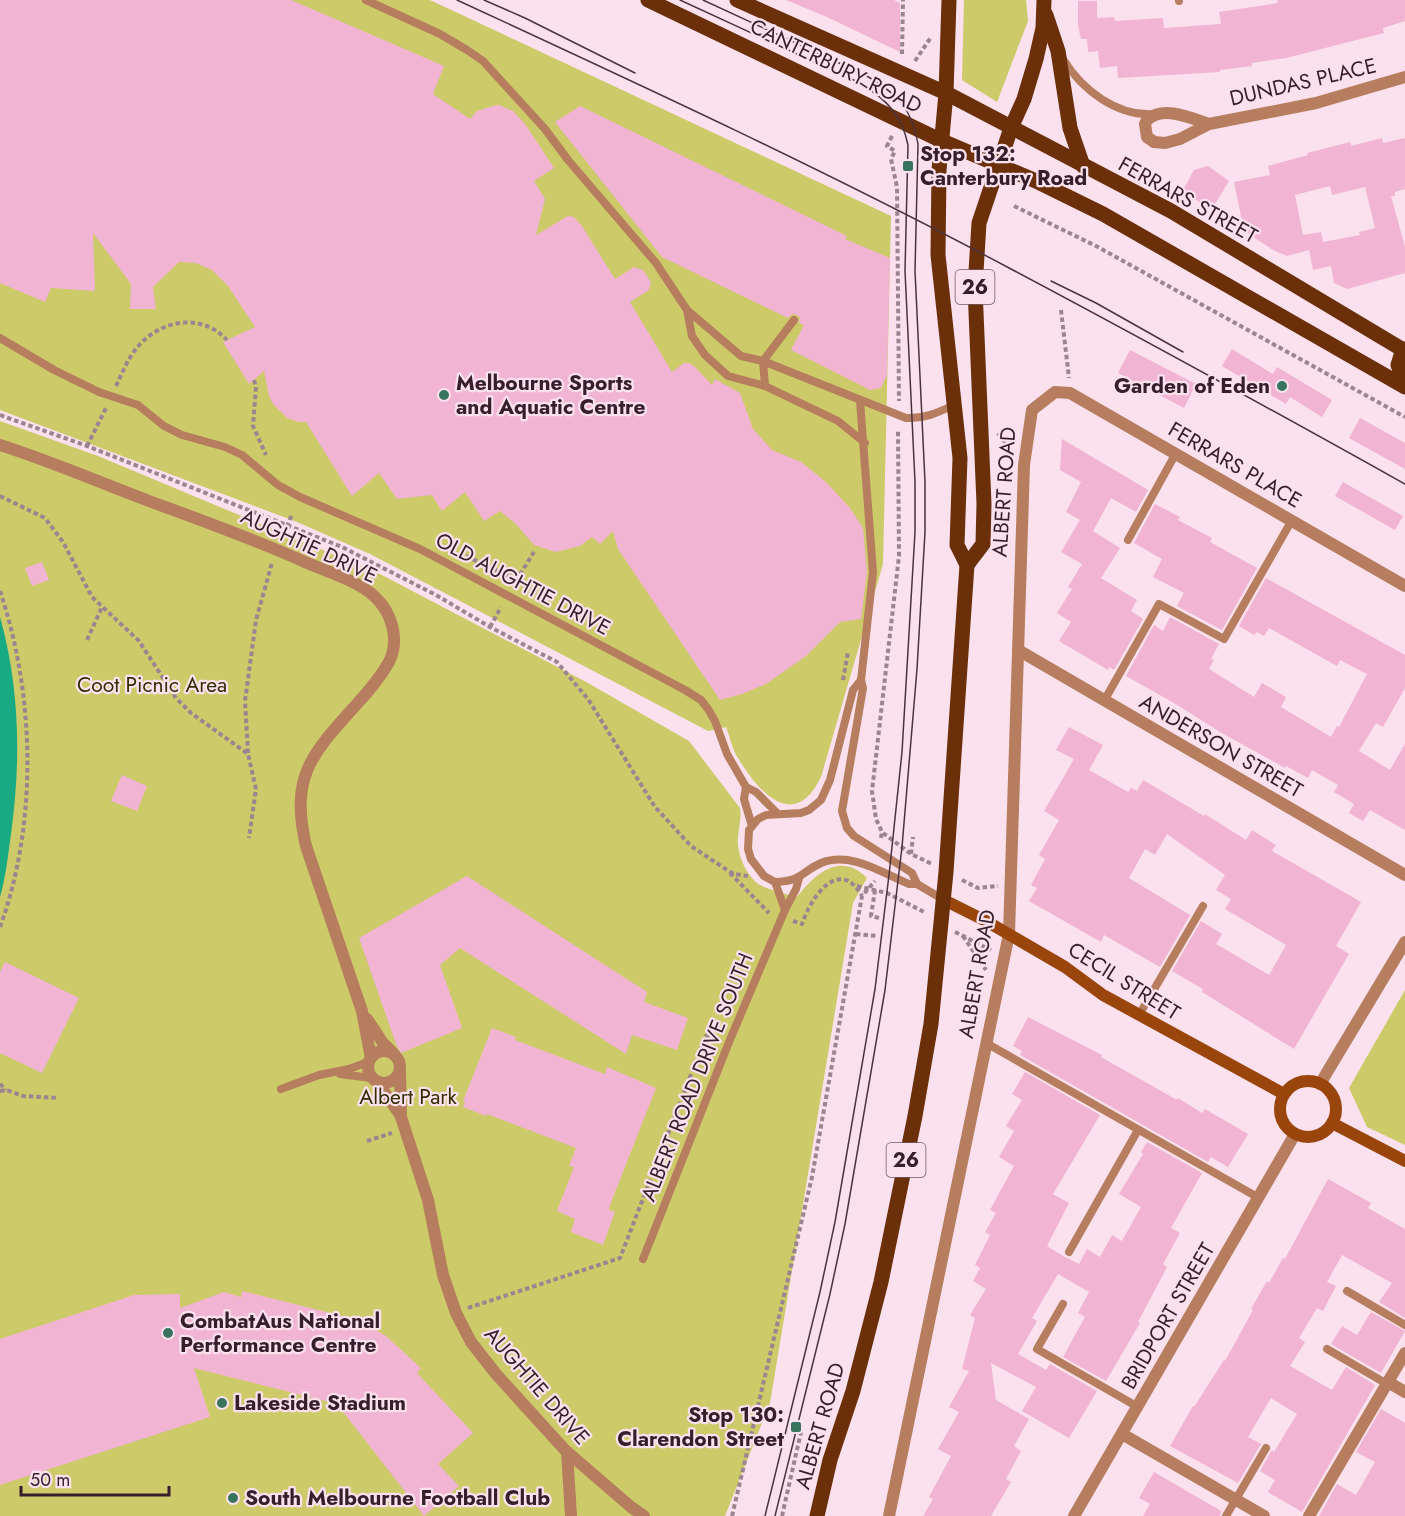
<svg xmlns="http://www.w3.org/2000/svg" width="1405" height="1516" font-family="Jost,sans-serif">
	<rect width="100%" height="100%" fill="#fae1ed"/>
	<g fill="#ccca69">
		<path d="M0,0H430L891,216L883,564L821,777C794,832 759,793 738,758C732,749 730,737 726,727L708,731L370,554L297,522L0,410Z"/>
		<path d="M964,0H1026L1028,21L997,102L962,80Z"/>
		<path d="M0,421L98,456L380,574L588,683L689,741L740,808C742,821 737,832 738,845C739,858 747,875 757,883C765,889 787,894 797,897C815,874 840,851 867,878L853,903L770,1403L725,1516H0Z"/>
		<path d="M1405,990V1145L1367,1127L1349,1088Z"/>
	</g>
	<path fill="#18aa82" d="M0,617C20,688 21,761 11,834C8,855 6,876 0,897Z"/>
	<g fill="#f1b4d2" fill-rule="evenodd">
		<path d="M0,0H291L444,66L433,94L470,119L477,111L493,106L499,105L513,111L525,124L554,168L534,181L545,199L536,235L568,216L574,217L582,226L615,279L634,267L643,270L651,282L649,290L630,302L672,372L684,363H689L694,366L712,385L715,379L740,393L753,429L772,450L801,462L826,482L850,508L863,528L867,572L861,619L840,622L806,656L766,684L742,694L720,700L618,549L613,531L600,544L592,537L580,546L556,552L534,545L516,524L500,511L484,521L465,492L442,511L432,495L397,499L379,473L352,496L306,422H299L287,418L273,404L269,396L264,371L249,384L223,342L255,327L228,286L212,270L196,263L179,262L153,287L156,309H130L131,284L93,233L95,291L51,288L45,302L0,283Z"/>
		<path d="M786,0H894L900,3V52L827,17Z"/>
		<path d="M1277,0H1405V21L1383,28L1384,33L1286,58L1252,63V66L1220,70V72L1118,78L1117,66L1100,68L1098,51L1088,52L1087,39H1081L1078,26V1H1097V18L1114,17L1115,21L1163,18L1164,28L1221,24L1219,12L1278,3Z"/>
		<path d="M580,106L847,236L845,239L890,258L887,375L881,388L870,390L791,350L804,325L799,323L800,318L797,315L792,314L788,318L662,257L555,122Z"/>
		<path d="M1382,138L1383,143L1405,138V189L1395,192V196H1391L1405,247V273L1347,289L1334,283L1331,266L1313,270L1309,250L1287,256L1273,250L1244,231L1234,182L1270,175L1268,166L1308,155L1307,153L1350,142L1351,146ZM1330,186L1332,195L1365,187L1375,228L1359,232L1360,235L1323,242L1321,232L1303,235L1295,195Z"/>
		<path d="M1208,166L1229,181L1212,209L1182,192L1194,170Z"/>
		<path d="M1232,349L1273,374L1277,367L1332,400L1322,417L1290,397L1286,404L1222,366Z"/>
		<path d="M1130,350L1196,384L1184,408L1118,373Z"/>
		<path d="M1360,418L1405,443V469L1349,438Z"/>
		<path d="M1062,439L1148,490L1136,512L1111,498L1093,531L1120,548L1101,578L1137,600L1131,611L1143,619L1114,670L1109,667L1108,670L1059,641L1071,622L1057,613L1072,589L1068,587L1082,564L1061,552L1080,520L1066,512L1081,482L1060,470Z"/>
		<path d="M1343,482L1403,516L1395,530L1335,496Z"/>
		<path d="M1155,504L1180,517L1178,520L1212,538L1210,542L1257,568L1222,630L1177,606L1184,593L1153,577L1162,559L1134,543Z"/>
		<path d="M42,562L49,580L32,586L25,568Z"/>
		<path d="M1266,578L1405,655V688L1383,727L1376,723L1359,751L1390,770L1405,744V830L1370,810L1363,821L1349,813L1354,804L1334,792L1338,785L1312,770L1308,778L1286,766L1285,768L1220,732L1174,703L1126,676L1154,625L1163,631L1170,617L1219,644L1211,659L1214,660L1209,669L1254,697L1262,683L1286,697L1281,707L1331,737L1337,726L1339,727L1367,674L1340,660L1337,666L1269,628L1264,636L1257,632L1254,635L1239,626Z"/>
		<path d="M1069,727L1103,745L1089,770L1128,792L1131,788L1137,791L1143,780L1204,816L1205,814L1246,840L1252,830L1276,845L1272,851L1361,902L1336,946L1349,954L1294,1049L1202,992L1203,989L1172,971L1201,921L1222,934L1216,944L1269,975L1286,945L1225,909L1231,899L1216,890L1225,875L1167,834L1155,855L1145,849L1129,878L1190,915L1160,967L1104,935L1101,942L1029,901L1037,888L1031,885L1045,859L1039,855L1059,820L1044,811L1074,759L1056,750Z"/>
		<path d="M122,775L147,786L137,811L111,801Z"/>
		<path d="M467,876L647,992L644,1002L688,1018L677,1050L632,1035L626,1054L460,948L440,965L462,1028L401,1053L396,1044L359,938Z"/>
		<path d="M5,962L79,998L42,1073L0,1053V972Z"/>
		<path d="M1028,1017L1102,1055L1101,1057L1177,1100L1178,1098L1202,1113L1205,1109L1248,1134L1228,1167L1211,1157L1208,1162L1020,1055L1022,1051L1013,1046Z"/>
		<path d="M492,1028L516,1037L515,1040L605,1074L607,1067L656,1088L610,1205L609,1210L615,1212L603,1245L571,1232L575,1219L557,1211L574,1167L569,1166L576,1148L487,1114L486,1116L463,1107L465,1102L463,1101Z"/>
		<path d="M1025,1072L1100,1115L1053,1194L1069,1203L1047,1246L1065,1257L1079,1264L1087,1249L1100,1257L1112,1235L1122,1241L1141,1207L1119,1194L1143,1154L1141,1152L1147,1142L1202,1173L1171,1228L1180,1233L1163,1264L1167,1267L1138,1322L1140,1323L1106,1381L1063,1357L1085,1317L1078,1313L1089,1292L1058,1274L1032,1318L1037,1321L1018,1354L1046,1370L1050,1364L1097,1391L1069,1438L1022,1411L1036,1387L991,1363L996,1400L1029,1419L1014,1446L1021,1451L1006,1479L1011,1482L991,1516H923L933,1499L929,1497L951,1456L938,1449L959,1412L949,1407L969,1371L962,1369L975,1318L970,1315L986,1289L973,1281L980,1268L975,1265L990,1235L985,1232L996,1213L990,1210L1014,1166L999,1157L1014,1131L1006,1126L1022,1100L1012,1094Z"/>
		<path d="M1328,1179L1371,1203L1368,1208L1405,1229V1318L1379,1302L1392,1283L1342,1255L1327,1282L1336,1286L1323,1311L1317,1308L1299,1338L1305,1342L1290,1366L1332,1390L1346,1367L1375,1385L1302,1512L1268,1492L1275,1480L1260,1471L1272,1450L1274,1452L1297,1414L1271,1398L1248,1437L1261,1444L1238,1483L1170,1446L1193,1406L1194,1407L1224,1360L1225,1361L1253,1310L1251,1309L1267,1281L1269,1283L1283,1258L1285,1259Z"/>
		<path d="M242,1291L359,1320L386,1336L421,1368L417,1373L473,1433L438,1464L459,1486L424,1516L337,1404L194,1368L210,1417L0,1485V1339L134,1295L180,1294V1308L224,1292L241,1297Z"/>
		<path d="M1371,1312L1405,1331L1381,1373L1331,1344L1342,1326L1357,1335Z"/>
		<path d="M1381,1409L1405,1423V1516H1319L1337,1484L1356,1495L1375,1462L1356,1452Z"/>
		<path d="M1154,1472L1221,1511L1220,1516H1143L1150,1504L1139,1498Z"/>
	</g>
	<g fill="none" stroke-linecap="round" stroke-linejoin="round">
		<g stroke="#9c8490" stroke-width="4" stroke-dasharray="4.5 3" stroke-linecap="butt">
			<path d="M902,54L903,0"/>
			<path d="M915,61L931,37"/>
			<path d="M892,136L887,146L895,151L891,159L897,187L899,401"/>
			<path d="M1014,206L1096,246L1405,417"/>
			<path d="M1061,310L1069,378"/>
			<path d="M254,380L256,387L253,426L266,455"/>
			<path d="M116,386C121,376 125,365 131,356C152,322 198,309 227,340"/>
			<path d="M0,415L87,446L342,547L436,595L490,627L557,662L588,699L655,807L691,846L727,870L734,874L748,876"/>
			<path d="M998,433L1010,449"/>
			<path d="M87,446L107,406"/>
			<path d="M0,496L45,518L63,542L92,597L139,641L176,698L191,713L248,754L256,789L249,838"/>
			<path d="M284,534L292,514"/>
			<path d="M466,556L517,580L544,598"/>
			<path d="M516,581L534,552"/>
			<path d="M0,591C35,695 38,823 0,927"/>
			<path d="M490,627L501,607"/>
			<path d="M87,640L102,607"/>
			<path d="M843,680L848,652"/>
			<path d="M248,753L245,701L256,620L272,563"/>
			<path d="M883,833L911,854L932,864"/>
			<path d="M881,838L882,832L876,819L872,791L899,556L898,429"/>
			<path d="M911,854L913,837"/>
			<path d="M730,873L769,913"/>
			<path d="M962,880L978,888L998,886"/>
			<path d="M857,886L887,893L926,913"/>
			<path d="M875,890L871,916L879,918"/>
			<path d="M793,921L802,924C810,899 839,855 862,896"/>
			<path d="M955,932L991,950"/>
			<path d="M856,934L877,936"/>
			<path d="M963,936L986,970"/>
			<path d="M0,1084L6,1090"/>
			<path d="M0,1091L6,1090L23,1096L58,1098"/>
			<path d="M367,1141L392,1133"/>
			<path d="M468,1308L620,1258L706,1036L716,1039"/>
			<path d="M732,1516L812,1177L862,896L875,881"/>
			<path d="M782,1516L801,1432"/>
		</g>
		<g stroke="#b77d5f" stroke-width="8">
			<path d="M366,0L440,34L467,50L483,61L545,129L568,160L656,263L687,310L741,356L763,361L906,418C924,419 937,413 954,405"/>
			<path d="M1179,0V1"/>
			<path d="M1063,59C1082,90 1117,117 1155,114"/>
			<path d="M687,310L692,336L705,355L728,376L765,386L838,421L865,443"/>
			<path d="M0,338L54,370L99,392L138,405L164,426L182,435L225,447L242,455L278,485L300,497L420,549L685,690L701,700L708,709L715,721L727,754L746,787L756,792L777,813"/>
			<path d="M765,386L763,361L794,320"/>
			<path d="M860,401L873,572L861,680L863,688L842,811L847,828L854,836L912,873L917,884"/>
			<path d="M1128,540L1176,453"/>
			<path d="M1104,701L1159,604L1224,639L1292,520"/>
			<path d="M746,787L744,799L752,826"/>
			<path d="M775,882C803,881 799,873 821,863C851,851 882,873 909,884H917L944,900"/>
			<path d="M785,910L775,882L764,876L751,859L748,849L749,830L758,819L766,815L801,813L809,810L821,800L830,780L853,690L861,680"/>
			<path d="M1139,1015L1203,906"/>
			<path d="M986,1043L1259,1198"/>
			<path d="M340,1074L371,1078"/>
			<path d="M281,1089L319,1075L349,1069L368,1062"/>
			<path d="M1069,1252L1138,1130"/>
			<path d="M643,1259L729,1042L785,910L796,889L799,878"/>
			<path d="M1347,1291L1405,1325"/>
			<path d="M1063,1304L1037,1349L1138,1407"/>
			<path d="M1327,1349L1387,1384"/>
			<path d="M1226,1516L1266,1448"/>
		</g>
		<g stroke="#b77d5f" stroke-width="12">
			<path d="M1209,124C1191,118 1164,105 1147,120L1145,124L1147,137L1154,142L1165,143L1180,139L1209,124L1316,103L1405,77"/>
			<path d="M0,445C50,461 99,482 149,501C201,520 254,539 305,562C326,571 358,581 374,596C392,612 400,640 389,662C380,678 368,692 356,705C311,755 290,776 306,846L362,1011L371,1058"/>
			<path d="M1018,650L1405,875"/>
			<path d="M367,1019L383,1043L393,1053"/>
			<circle cx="384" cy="1067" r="16"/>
			<path d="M400,1072L401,1117L428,1200L443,1275L456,1313L471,1342L496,1374L565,1450L631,1507L644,1516"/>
			<path d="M378,1083L401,1116"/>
			<path d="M1320,1084L1405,942"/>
			<path d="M1388,1382L1405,1392"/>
			<path d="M1122,1434L1264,1516"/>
			<path d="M567,1452L571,1516"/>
			<path d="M889,1516L1009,934L1024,465L1032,410L1055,392L1070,393L1405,586"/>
			<path d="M1074,1516L1295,1134"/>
			<path d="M1309,1516L1405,1353"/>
		</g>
		<g stroke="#99450c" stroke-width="12">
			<path d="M944,900L986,921L1065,967L1103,995L1284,1094"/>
			<circle cx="1308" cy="1109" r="28"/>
			<path d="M1332,1123L1405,1161"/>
		</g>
		<g stroke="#6b2f0a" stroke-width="15">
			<path d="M648,0L942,141L1036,181L1103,214L1405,387"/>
			<path d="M737,0L946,93L1171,211L1405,351"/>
			<path d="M1046,15L1058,51L1070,128L1083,166"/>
			<path d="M1403,349L1398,365L1405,383"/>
			<path d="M967,565L983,544L984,504L975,288L979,223L1011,128L1024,99L1036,59L1043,28L1044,0"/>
			<path d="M817,1516L830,1460L853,1391L881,1282L915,1116L931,1024L946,872L967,565L957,545L960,458L938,255L939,170L946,93L949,0"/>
		</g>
		<g stroke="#4a333f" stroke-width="1.5">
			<path d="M457,0C643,86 829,172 1011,269C1143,339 1274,411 1405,484"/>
			<path d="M484,0L525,18L635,73"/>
			<path d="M680,0L860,83C886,99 902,115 908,145L905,271L915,482V532L902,752L889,875L875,989L835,1222L820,1292L765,1516"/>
			<path d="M703,0L865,75C896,93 912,107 918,144L915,271L925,482V532L917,669L902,847L885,990L845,1224L830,1294L775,1516"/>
			<path d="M1051,281L1096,303L1183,352"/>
		</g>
	</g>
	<g fill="#38745e" stroke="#fae1ed" stroke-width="2">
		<rect x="902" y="160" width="12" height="12" rx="3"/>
		<circle cx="1282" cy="386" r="6"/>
		<circle cx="444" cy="395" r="6"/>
		<circle cx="168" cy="1333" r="6"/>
		<circle cx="222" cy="1403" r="6"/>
		<rect x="790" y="1421" width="12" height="12" rx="3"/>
		<circle cx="233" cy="1498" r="6"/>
	</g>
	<g text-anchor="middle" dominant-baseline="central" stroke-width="4.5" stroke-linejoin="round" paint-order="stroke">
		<g fill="#fae1ed" stroke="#715965" stroke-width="1.5">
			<rect x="955.5" y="270" width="39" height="34" rx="4.5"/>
			<rect x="886.5" y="1143" width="39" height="34" rx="4.5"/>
		</g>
		<g font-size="20" font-weight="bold" fill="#361f2b">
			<text x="975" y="287">26</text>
			<text x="906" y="1160">26</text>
		</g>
		<g font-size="21" fill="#361f2b" stroke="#fae1ed">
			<text transform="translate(836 66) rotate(26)">CANTERBURY ROAD</text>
			<text transform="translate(1303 82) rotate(-13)">DUNDAS PLACE</text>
			<text transform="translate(1188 200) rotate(29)">FERRARS STREET</text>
			<text transform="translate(1235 465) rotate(30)">FERRARS PLACE</text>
			<text transform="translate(1004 492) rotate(-86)">ALBERT ROAD</text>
			<text transform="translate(309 546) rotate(25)">AUGHTIE DRIVE</text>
			<text transform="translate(523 584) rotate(28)">OLD AUGHTIE DRIVE</text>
			<text transform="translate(1221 746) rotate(30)">ANDERSON STREET</text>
			<text transform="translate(977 974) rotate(-80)">ALBERT ROAD</text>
			<text transform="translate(1124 981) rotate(32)">CECIL STREET</text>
			<text transform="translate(697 1077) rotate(-68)">ALBERT ROAD DRIVE SOUTH</text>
			<text transform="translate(1168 1316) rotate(-60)">BRIDPORT STREET</text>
			<text transform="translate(537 1386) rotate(49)">AUGHTIE DRIVE</text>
			<text transform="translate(820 1426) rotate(-74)">ALBERT ROAD</text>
		</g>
		<g font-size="21" font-weight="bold" fill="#361f2b" stroke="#fae1ed" text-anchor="start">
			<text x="920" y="154">Stop 132:<tspan x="920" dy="24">Canterbury Road</tspan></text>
			<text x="456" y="383">Melbourne Sports<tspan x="456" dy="24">and Aquatic Centre</tspan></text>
			<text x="1270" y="386" text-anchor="end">Garden of Eden</text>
			<text x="180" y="1321">CombatAus National<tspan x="180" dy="24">Performance Centre</tspan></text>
			<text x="234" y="1403">Lakeside Stadium</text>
			<text x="784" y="1415" text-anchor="end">Stop 130:<tspan x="784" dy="24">Clarendon Street</tspan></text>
			<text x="245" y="1498">South Melbourne Football Club</text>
		</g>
		<g font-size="21" fill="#302e00" stroke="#fae1ed">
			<text x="152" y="685">Coot Picnic Area</text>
			<text x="408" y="1097">Albert Park</text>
		</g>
	</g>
	<path d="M21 1486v9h148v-9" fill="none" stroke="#361f2b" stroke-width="3"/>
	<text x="30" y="1486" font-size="18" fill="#361f2b" stroke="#fae1ed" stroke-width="4.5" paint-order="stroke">50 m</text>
</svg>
